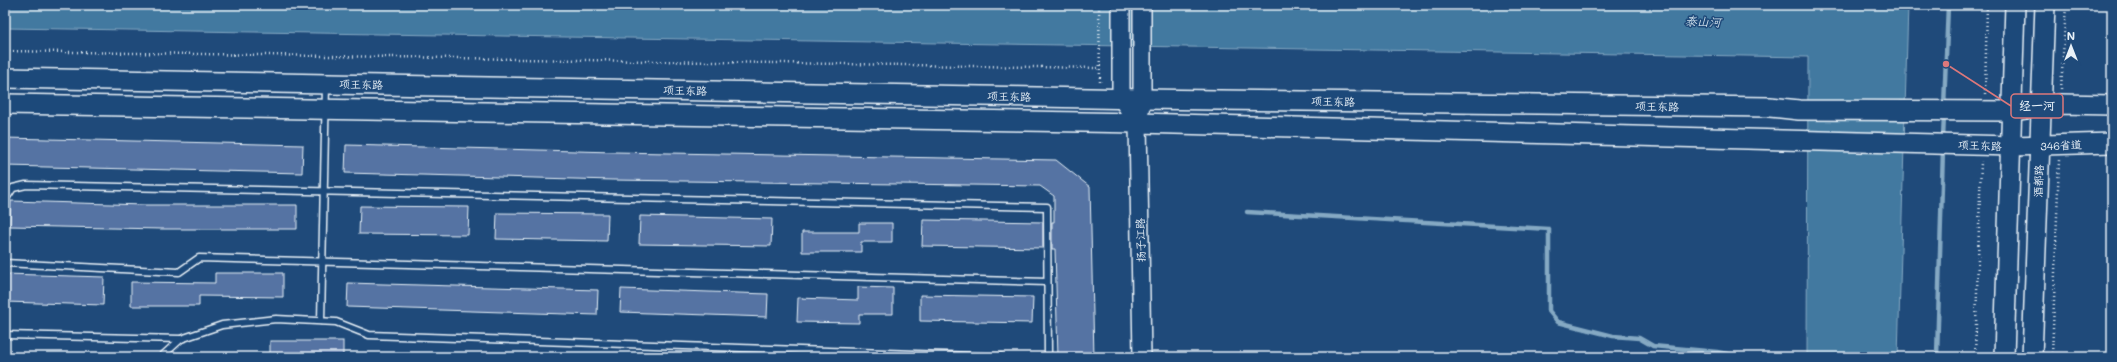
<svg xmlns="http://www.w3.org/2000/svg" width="2117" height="362" font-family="Mali,'LXGW WenKai TC',sans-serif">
	<rect width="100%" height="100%" fill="#1f4a7a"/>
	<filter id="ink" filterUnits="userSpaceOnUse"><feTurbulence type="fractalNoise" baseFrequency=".025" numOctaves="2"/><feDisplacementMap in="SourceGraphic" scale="8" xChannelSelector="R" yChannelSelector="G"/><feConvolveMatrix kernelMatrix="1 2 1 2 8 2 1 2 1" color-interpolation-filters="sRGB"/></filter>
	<g filter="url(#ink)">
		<path fill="#4379a0" stroke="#85a9c3" d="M5,5H1908L1898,357H1807L1808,57L5,28Z"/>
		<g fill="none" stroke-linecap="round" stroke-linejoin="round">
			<g stroke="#85a9c3" stroke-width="4.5">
				<path d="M1944,107L1948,5"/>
				<path d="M1943,139L1944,115"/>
				<path d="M1247,212L1549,229V311L1558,322L1613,336L1639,338L1653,346L1717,352L1742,357"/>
				<path d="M1937,357L1943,149"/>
			</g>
		</g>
		<g fill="#5473a3" stroke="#e8f1f8">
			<path d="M5,138L303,145L302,173L5,166Z"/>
			<path d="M346,145L614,152L1056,160L1090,187L1094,357H1058L1055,249H1052V222H1054V196L1040,186L613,180L345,173Z"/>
			<path d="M11,201L144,205H297V229H162L10,226Z"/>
			<path d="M360,206L469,207L468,235L359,234Z"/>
			<path d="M497,213L608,214L607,241L496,239Z"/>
			<path d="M640,216L772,219L771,246L639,244Z"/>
			<path d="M923,220L1043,222V248L922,246Z"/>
			<path d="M859,223H892V242H861V252H802V232H859Z"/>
			<path d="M215,273H283V297L199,296V306H131V282L215,283Z"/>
			<path d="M5,274L104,277L103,305L5,302Z"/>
			<path d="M348,283L598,290L597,315L347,307Z"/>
			<path d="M858,287L893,288V314H859V323L797,322L798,298L858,300Z"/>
			<path d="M621,289L768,294L767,317L620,312Z"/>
			<path d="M920,295L1033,297L1032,323L920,321Z"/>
			<rect x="270" y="341" width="73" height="16"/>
		</g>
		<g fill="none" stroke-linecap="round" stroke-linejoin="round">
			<g stroke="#e8f1f8" stroke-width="9">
				<g id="lane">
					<path d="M5,200L13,188L26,185L1047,207L1048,357"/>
					<path d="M5,263L179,272L199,258L1047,282"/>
					<path d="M321,321L326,85"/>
					<path d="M5,335L181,339"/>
					<path d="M161,357L181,339L222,325L276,319L336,322L369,335L1002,357"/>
				</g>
			</g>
			<g stroke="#e8f1f8" stroke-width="20">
				<g id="secondary">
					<path d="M1121,5V98L1138,123"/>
					<path d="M1142,357L1138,123L1142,99V5"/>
				</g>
			</g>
			<g stroke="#e8f1f8" stroke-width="22">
				<g id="primary">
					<path d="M5,78L1142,99L1770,107L1799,110L2012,111L2061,104L2112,105"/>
					<path d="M5,104L1138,123L2011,146L2112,143"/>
					<path d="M2004,357L2015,5"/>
					<path d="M2032,357L2045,5"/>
				</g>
			</g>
			<g stroke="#e8f1f8" stroke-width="2.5" stroke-dasharray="1 3" stroke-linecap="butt">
				<path d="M1099,5L1100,82"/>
				<path d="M5,51L1100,68"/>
				<path d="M2061,89L2066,5"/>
				<path d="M1985,94L1987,5"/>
				<path d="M1975,357L1981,161"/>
				<path d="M2052,357L2059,160"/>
			</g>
			<use href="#lane" stroke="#1f4a7a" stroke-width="6"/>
			<use href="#secondary" stroke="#1f4a7a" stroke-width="17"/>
			<use href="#primary" stroke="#1f4a7a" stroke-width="19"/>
		</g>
	</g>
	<g text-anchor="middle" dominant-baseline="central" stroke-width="3" stroke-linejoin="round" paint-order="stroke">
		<g font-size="11" fill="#e8f1f8" stroke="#1f4a7a">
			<text transform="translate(361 84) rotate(1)">项王东路</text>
			<text transform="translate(685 90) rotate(1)">项王东路</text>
			<text transform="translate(1009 96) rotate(1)">项王东路</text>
			<text transform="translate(1333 101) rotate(1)">项王东路</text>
			<text transform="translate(1657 106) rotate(1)">项王东路</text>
			<text transform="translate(1980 145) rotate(2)">项王东路</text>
			<text transform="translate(2061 145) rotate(-3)">346省道</text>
			<text transform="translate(2038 181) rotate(-88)">酒都路</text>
			<text transform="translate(1140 240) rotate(-91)">扬子江路</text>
		</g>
		<g font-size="12" font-style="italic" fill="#cfdfeb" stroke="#1f4a7a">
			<text transform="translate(1703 21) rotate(2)">泰山河</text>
		</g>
	</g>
	<path fill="none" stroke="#dd787b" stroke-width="1.5" d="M1946 64L2011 106"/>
	<circle fill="#dd787b" stroke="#1f4a7a" stroke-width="1.5" cx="1946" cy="64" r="4"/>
	<rect fill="#1f4a7a" stroke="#dd787b" stroke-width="1.5" x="2011" y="94" width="52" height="24" rx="4"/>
	<g font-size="12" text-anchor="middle" font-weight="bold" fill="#e8f1f8">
		<text x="2037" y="110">经一河</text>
	</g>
	<rect width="2117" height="362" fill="none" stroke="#1f4a7a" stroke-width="20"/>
	<rect x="10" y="10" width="2097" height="342" fill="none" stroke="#e8f1f8" stroke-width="1.5" filter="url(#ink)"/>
	<g transform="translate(2071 46)" stroke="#1f4a7a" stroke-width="3" paint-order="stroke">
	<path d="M0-3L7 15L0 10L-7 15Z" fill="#e8f1f8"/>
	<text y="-6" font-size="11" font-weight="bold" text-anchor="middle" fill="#e8f1f8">N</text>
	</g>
</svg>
